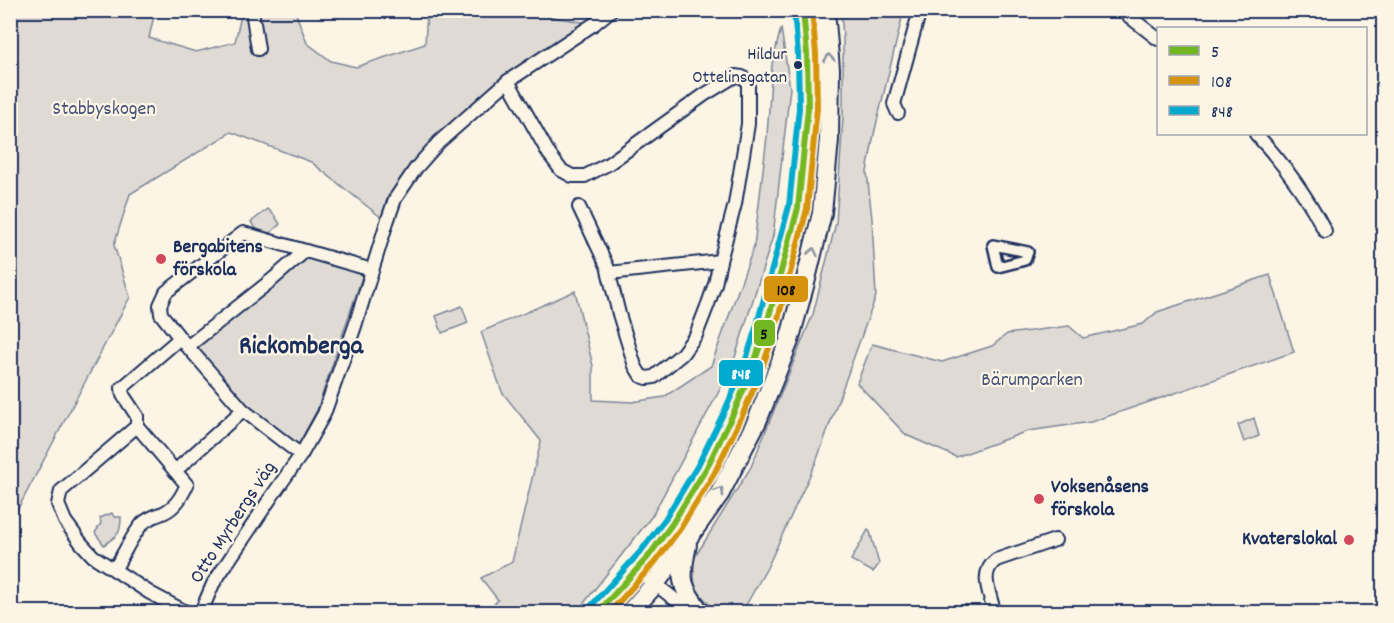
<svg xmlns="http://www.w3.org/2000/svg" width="1394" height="623" font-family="Dekko,sans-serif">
	<rect width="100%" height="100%" fill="#fcf5e5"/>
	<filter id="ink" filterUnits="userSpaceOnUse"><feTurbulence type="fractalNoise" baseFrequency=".0167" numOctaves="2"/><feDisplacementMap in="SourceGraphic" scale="12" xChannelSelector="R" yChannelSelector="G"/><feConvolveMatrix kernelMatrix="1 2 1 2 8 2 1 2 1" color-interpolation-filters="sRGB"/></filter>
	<g filter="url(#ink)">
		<g fill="#dfdbd4" stroke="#7d8599" stroke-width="1.5">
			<path d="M11,11H155L149,38L196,52L235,42L242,11H295L307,43L331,61L356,67L425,44L427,11H527L541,15L594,24L508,81L439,142L387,222L311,162L231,132L130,194L114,245L130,297L11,522Z"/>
			<path d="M841,11H901L902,18L874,134L867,172L872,219L876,296L816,462L767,568L742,612H716L695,588L693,560L751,467L813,314L836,223L843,118V39Z"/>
			<path d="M781,28L790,88L773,236L732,367L652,516L577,612H486L498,600L481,578L512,562L541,441L502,392L481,332L575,291L593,366V400L632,402L664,397L711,366L754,246L767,136L772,64Z"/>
			<path d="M268,209L275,216L280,224L269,234C261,232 255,230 251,222Z"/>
			<path d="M305,251L365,268L317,410L295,451L243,410L187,347Z"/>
			<path d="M1270,275L1294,352L1091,422L1028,431L956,457L906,435L857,383L872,344L942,362L992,346L1007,334L1069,326L1083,338L1143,324L1157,312Z"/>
			<path d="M462,306L468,323L442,333L436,316Z"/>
			<path d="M1254,418L1259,436L1244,442L1238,425Z"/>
			<path d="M112,513L114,517H121C121,534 118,535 104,545L95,533L101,523L100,518Z"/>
			<path d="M868,530L870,532L879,564L873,572L851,560Z"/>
		</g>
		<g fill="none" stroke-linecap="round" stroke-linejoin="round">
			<g stroke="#1b2f5e" stroke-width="14">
				<path id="pedestrian" d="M993,245L1028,252L1025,260L998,267Z"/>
			</g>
			<g stroke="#1b2f5e" stroke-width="16">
				<g id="minor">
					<path d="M252,10L258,49"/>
					<path d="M1121,10L1158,39"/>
					<path d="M508,81L549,154L561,170L572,176H585L608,164L704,95L735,76L742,77L748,81V124L735,204L720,261L715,284L708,304L696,335L682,354L654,377L647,378L641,376L635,366L619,314L607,266L579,207"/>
					<path d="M898,113L894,104L920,10"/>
					<path d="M1256,134C1283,163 1307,196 1325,231"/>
					<path d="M609,273L720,261"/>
					<path d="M180,338L122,388L123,395L137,416V426L61,491L58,504L65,521L81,543L93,556L150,593L186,612"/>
					<path d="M187,347L273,279L305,251"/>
					<path d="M301,455L243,410L180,338L161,314L160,305L166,292L243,233L372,270"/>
					<path d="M175,471L243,410"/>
					<path d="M112,567L117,565C125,551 132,536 142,524C148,518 155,516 163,513C176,507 181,497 187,485L137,426"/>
					<path d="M636,569L691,612"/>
					<path d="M201,612L213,584L272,496L301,455L324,414L355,326L387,222L395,199L416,168L439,142L508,81L594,24L611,10"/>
					<path d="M994,612C991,594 978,574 996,560L1055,540"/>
				</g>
			</g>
			<g stroke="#1b2f5e" stroke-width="22">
				<g id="secondary">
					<path d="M687,545C680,578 679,584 700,612"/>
					<path d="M598,612L648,557L672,524L706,469L734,412L751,372L765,331L782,270L798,208L805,145L808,108L807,54L803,10"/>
					<path d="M630,612L655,584L720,493L757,421L789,341L806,279L822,213L829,140L830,69L825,10"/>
				</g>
			</g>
			<use href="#pedestrian" stroke="#fcf5e5" stroke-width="9"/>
			<use href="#minor" stroke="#fcf5e5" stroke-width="12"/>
			<use href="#secondary" stroke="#fcf5e5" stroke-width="18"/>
			<g stroke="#fcf5e5" stroke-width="10">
				<path id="bus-1" d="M598,612L648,557L672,524L706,469L734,412L751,372L765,331L798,208L808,108L807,54L803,10"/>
			</g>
			<g stroke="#fcf5e5" stroke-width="10">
				<path id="bus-2" d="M610,612L655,562L680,529L714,474L742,416L759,376L774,334L807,209L817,108L816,54L812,10"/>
			</g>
			<g stroke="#fcf5e5" stroke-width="10">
				<path id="bus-3" d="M591,606L641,551L665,519L698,465L726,408L743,369L756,328L789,206L799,108L798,54L794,11"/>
			</g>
			<use href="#bus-1" stroke="#73b723" stroke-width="6"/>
			<use href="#bus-2" stroke="#d6940e" stroke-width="6"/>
			<use href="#bus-3" stroke="#00a9ce" stroke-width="6"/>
		</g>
		<defs><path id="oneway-chevron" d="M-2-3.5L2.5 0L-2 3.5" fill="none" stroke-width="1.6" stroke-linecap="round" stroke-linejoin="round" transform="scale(1.5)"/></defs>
		<g stroke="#8c92a2">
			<use href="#oneway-chevron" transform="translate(829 58) rotate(-95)"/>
			<use href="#oneway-chevron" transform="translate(813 252) rotate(-77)"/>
			<use href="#oneway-chevron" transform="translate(720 491) rotate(-60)"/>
		</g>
	</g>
	<circle fill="#1b2f5e" stroke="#fcf5e5" stroke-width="2" cx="798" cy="65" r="5"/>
	<g fill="#d1495b" stroke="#fcf5e5" stroke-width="2">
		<circle cx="161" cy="259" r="6"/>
		<circle cx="1039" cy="499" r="6"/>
		<circle cx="1349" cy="540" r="6"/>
	</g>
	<g text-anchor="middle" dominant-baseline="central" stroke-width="4.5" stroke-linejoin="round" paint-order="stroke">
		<g font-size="18" fill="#1b2f5e" stroke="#fcf5e5" text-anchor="end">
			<text x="787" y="55">Hildur<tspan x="787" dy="23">Ottelinsgatan</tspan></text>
		</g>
		<g font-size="20" fill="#425176" stroke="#fcf5e5">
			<text x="104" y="110">Stabbyskogen</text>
			<text x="1032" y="381">Bärumparken</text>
		</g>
		<g font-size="20" font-weight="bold" fill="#1b2f5e" stroke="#fcf5e5" text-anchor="start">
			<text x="173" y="248">Bergabitens<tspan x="173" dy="23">förskola</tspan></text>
			<text x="1051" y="488">Voksenåsens<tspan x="1051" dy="23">förskola</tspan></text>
			<text x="1337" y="540" text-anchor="end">Kvaterslokal</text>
		</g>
		<g font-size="20" fill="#1b2f5e" stroke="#fcf5e5">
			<text transform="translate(234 523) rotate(-57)">Otto Myrbergs väg</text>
		</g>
		<g font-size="26" font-weight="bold" fill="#1b2f5e" stroke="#fcf5e5">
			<text x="301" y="347">Rickomberga</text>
		</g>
	</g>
	<g stroke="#fcf5e5" stroke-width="2">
		<rect x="763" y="275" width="46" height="28" rx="6" fill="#d6940e"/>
		<rect x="753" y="319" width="23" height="28" rx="6" fill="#73b723"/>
		<rect x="718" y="359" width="46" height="28" rx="6" fill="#00a9ce"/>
	</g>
	<g font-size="16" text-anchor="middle" font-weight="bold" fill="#fff">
		<text x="741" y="379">848</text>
	</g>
	<g font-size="16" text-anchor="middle" font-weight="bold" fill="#111">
		<text x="786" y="295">108</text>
		<text x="764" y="339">5</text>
	</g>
	<rect width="1394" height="623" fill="none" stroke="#fcf5e5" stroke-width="36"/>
	<rect x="18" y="18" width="1358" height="587" fill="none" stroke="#1b2f5e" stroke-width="2" filter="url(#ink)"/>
	<rect x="1157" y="27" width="210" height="108" fill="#fcf5e5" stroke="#a2a6af" stroke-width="1.5"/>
	<rect x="1169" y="46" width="30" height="9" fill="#73b723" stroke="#a2a6af" stroke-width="1.5"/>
	<text x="1211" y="57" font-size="18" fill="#1b2f5e">5</text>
	<rect x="1169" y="76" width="30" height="9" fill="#d6940e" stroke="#a2a6af" stroke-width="1.5"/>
	<text x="1211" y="87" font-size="18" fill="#1b2f5e">108</text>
	<rect x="1169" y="106" width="30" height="9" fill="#00a9ce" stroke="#a2a6af" stroke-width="1.5"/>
	<text x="1211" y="117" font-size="18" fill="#1b2f5e">848</text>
</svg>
